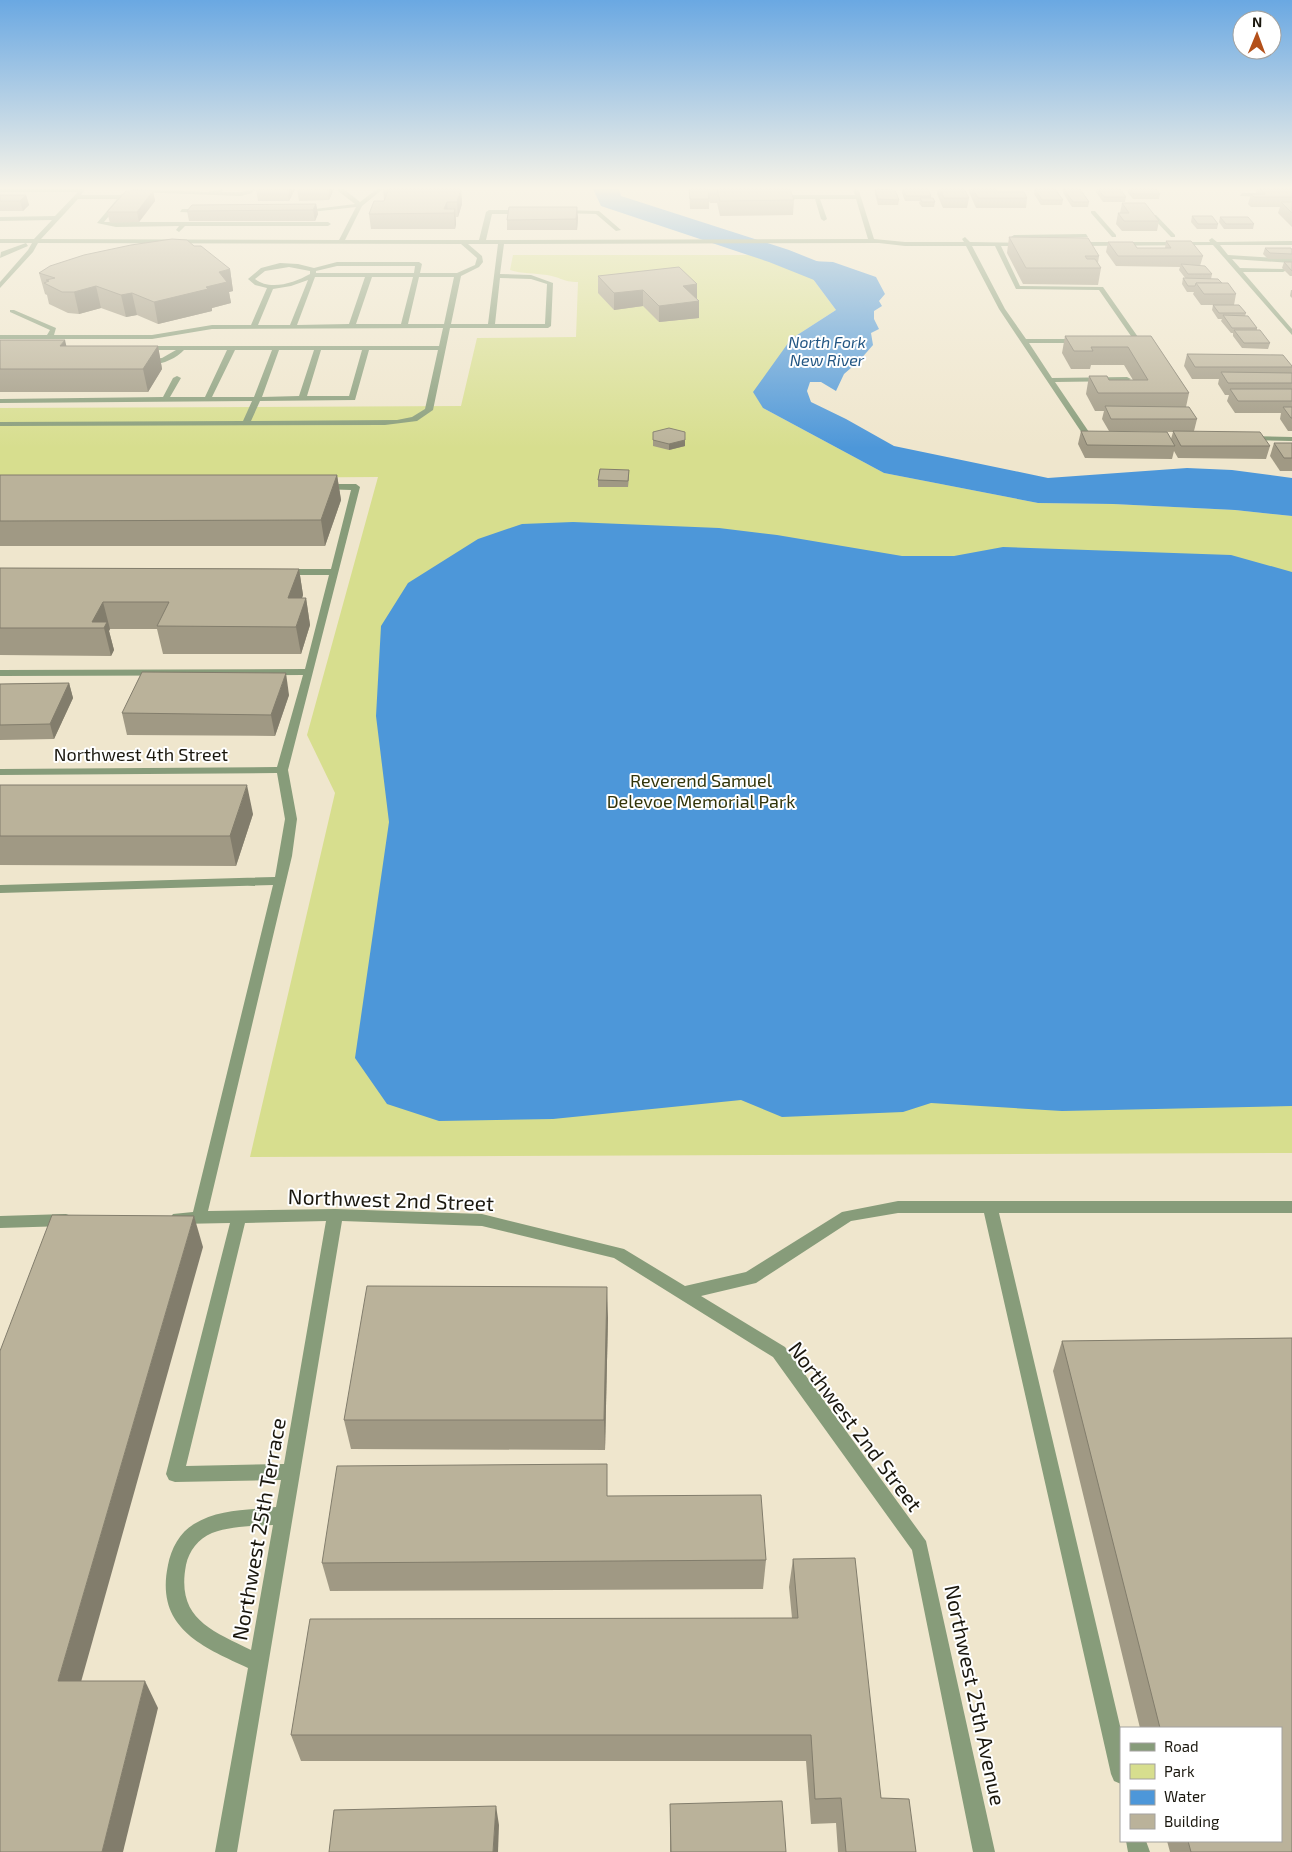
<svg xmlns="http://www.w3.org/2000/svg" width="1292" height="1852" font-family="'Exo 2',sans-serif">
	<rect width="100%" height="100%" fill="#efe6cd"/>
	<path fill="#d7de8e" d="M513,255H769L810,275L836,310L791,339L763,408L884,473L1038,503L1113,504L1235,510L1292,516V1153L250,1157L335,793L307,735L378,477L0,479V408L461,406L477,338L576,337L578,282C562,282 561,277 547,275C534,273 522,274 510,270Z"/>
	<g fill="#4d97d9">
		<path d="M811,261L833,262L876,277L885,294L879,301L882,306L874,311V319L879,329L871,333L873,345L859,361L844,374L836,391L821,382H810L807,391L811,402L846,419L894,446L1048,478L1187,468L1232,470L1292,478V516L1235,510L1113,504L1038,503L884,473L763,408L753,392L791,339L836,310L810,275L794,268Z"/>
		<path d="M573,522L719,528L777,535L902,556H954L1003,547L1231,555L1292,572V1106L1062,1111L931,1103L903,1112L782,1117L741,1100L553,1119L439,1121L387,1104L355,1058L389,822L376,716L381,626L408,583L478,539L522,524Z"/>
	</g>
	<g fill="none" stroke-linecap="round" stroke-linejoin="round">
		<path fill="#4d97d9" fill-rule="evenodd" d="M593,189H619L621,196L789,250L839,270L868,311C860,322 851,323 838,319L834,313L837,309L819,282L769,262L601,206Z"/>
		<g fill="#879c7a" fill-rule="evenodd">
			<path d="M0,189H85L81,195H120L133,189L207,192L224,189L221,192H241L255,189L252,193L241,196L136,192L128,196V198L123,199L104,222H328L331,224L328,226H185L179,232L176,230L179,226L116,227L97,223L117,199H78L41,239L339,240L356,207L302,213L299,211L355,204L338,191V189H344L360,202L377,189H383L362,206L345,240H479L486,212L489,210H525L528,212L525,214H492L486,240L868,239L856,199H820L827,219L824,221L821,219L815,199H775L772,197L775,195H855L853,191L856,189L859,191L874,239L905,242H964L962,239L965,237L970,242L1027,243L1025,246H1001L1020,286L1103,287L1138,337L1120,342V340L1131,336L1099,290L1016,289L995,246H972L1005,309L1026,339H1082L1086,341L1082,343H1029L1052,378L1127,377L1131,379L1127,381L1055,382L1091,435L1102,437C1099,441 1091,440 1086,439L999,309L966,246H905L879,243L504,244L500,274L531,275L553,283L551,326L548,328H450L433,410L417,421L385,425L0,426V422L243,421L252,401L0,403V399L163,397L173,378L177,376L181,378L170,397H205L227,350H184C175,360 153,369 141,362L142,360L162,358L176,350H139L138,348L142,346H439L443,328L212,329L152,339H0V335H47L50,330L10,312V310H14L56,328L54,335H152L212,325H251L267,288L255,285L248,279L261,268L280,263L298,264L314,268L337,262H419L422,264L420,273H457L475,265L477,258L461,244L38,243L33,252L0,288V282L28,250L32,243H0V239H34L52,220L0,221V217L55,216L78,192H0ZM468,244H498L488,324H451L461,276L479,267L483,262L482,256ZM337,266H415L414,273H316V271ZM289,267L310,271V274C294,283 270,291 255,279L265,271ZM315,277H365L349,324L297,325ZM372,277H413L401,324H356ZM419,277H454L444,324H408ZM500,278L531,279L547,284L545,324H495ZM308,280L290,325H258L273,289L291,286ZM235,350H272L254,397H212ZM279,350H314L299,396L262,397ZM321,350H362L349,396H307ZM369,350H438L425,409L412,417L397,420L251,421L260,401L355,400Z"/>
			<path d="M1242,193H1267L1270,195L1267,197L1240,196Z"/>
			<path d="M182,209H204L207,211L204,213L180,212Z"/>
			<path d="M562,210L599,211L621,230L616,231L596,214L560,213Z"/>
			<path d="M1091,211H1095L1116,235V237H1112L1091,213Z"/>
			<path d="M1152,215H1156L1175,235V237H1171L1152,217Z"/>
			<path d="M1086,234L1088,237L1014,239L1011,237L1014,235Z"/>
			<path d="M1212,238L1217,242L1292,241V245H1220L1228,255L1292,259V263L1232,259L1240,268L1285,269V271L1283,272H1243L1292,329V335L1213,245L1075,246L1072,244L1075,242H1210L1209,240Z"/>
			<path d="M26,243L28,246L0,258L1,252Z"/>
			<path d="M1245,436L1292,437V441L1248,440L1244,438Z"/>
			<path d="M323,484H356L360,487L288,770L297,819L292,856L208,1211L335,1209L482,1214L624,1249L685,1286L746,1272L842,1212L898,1201H1292V1213H999L1121,1730V1784L1114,1781L1111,1774L984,1213H898L851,1221L756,1283L701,1296L785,1347L926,1541L995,1852H973L912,1550L773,1357L614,1258L482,1226L342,1221L237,1852H215L248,1668C200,1646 155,1627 168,1565C171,1549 180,1532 194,1524C218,1509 249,1510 276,1507L281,1480L175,1482L169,1480L166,1474L230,1223L178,1224L173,1222L170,1218L173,1214L193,1212L273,885L0,893V885L275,877L285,819L277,773L0,775V769L277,767L303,675L0,676V670L305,669L329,575H284L279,572L284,569H331L351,490L320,489L319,487ZM326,1221L284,1464L186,1466L245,1223ZM273,1525L251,1650C210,1630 176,1618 186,1565C189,1551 198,1539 212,1533C231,1526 253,1526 273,1525Z"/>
			<path d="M66,1214L71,1216L74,1220L71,1224L66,1226L0,1228V1216Z"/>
			<path d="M1126,1841H1146L1150,1852H1128Z"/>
		</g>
	</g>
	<g fill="#a09984">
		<path d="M256,189H295L289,201H258Z"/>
		<path d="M297,189H334L329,200L299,201Z"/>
		<path d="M383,189H461L462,204L458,217H456V224L455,229H371L369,214L384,201V200Z"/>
		<path d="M689,189H708L709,194V189H790L794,200L793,215L720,216L717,203H710L709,201V209H690Z"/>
		<path d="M875,189L899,200L898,205H878L875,194Z"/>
		<path d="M903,189H928L931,196V198L935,202L934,207H922L919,203L920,201H905L902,193Z"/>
		<path d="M938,189H964L969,198L967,208H943L937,194Z"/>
		<path d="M969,189H996L997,192L1027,198L1026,208H976L969,192Z"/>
		<path d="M1035,189L1063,200L1062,205H1041L1034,194Z"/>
		<path d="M1063,189H1080L1089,202L1088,207H1072L1063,193Z"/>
		<path d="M1096,189H1120L1126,197L1125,202H1103L1096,192Z"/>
		<path d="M1129,189H1156L1160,194L1159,199H1133L1128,193Z"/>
		<path d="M1257,189H1292V227L1278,213L1280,207H1251L1248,204L1251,194H1256Z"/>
		<path d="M153,191L155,201L139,222L110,223L107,212Z"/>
		<path d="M0,195H26L29,205L23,211H0Z"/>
		<path d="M1122,203L1159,221L1157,231H1122L1116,224L1118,213H1120Z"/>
		<path d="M316,204L318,214L315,221H189L187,211Z"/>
		<path d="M1192,216L1218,224L1217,229H1197L1191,222Z"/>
		<path d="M578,217L577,230H507V220Z"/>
		<path d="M1220,217L1254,224L1253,229H1224L1219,222Z"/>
		<path d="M1009,237L1099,256L1098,263L1101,268L1098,285L1023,284L1007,253Z"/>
		<path d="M1166,241L1203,256L1200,266L1212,274L1211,279L1222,283L1236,294L1234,305L1246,313L1245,316L1257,328V330L1270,343L1268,349L1242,348L1233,336V333H1231L1221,321L1222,319H1218L1212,310L1213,305H1201L1193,294L1194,292H1187L1182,284L1183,278L1186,279L1179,270L1180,267L1116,266L1106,252L1108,242L1137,248H1165Z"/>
		<path d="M194,246L230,269L233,291L229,292L231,303L212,308V311L158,324L137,315L126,317L101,308L79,314L68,313L49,304L47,295L45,294L39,273Z"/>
		<path d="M1265,248L1292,250V259H1268L1263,254Z"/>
		<path d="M1284,262H1292V276H1290L1282,268Z"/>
		<path d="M598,276L697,284V299L699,301V318L659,322L643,306L614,310L598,293Z"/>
		<path d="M1291,290H1292V298L1290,296Z"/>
		<path d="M1065,336H1151L1189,393L1186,407L1197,419L1194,431L1270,446L1266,459L1178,458L1174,451L1172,459L1085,458L1078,444L1081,431L1171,439L1173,432L1109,431L1102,419L1104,411H1095L1086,394L1089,376L1109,380H1133L1124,365H1091L1090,369H1071L1062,353Z"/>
		<path d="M0,340L66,346H158L162,369L148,392H0Z"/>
		<path d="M1187,354L1292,367V431H1288L1280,419L1281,413H1235L1227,401L1229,395H1225L1218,384L1219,379H1192L1184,366Z"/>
		<path d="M653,432L685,440V446L669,450L653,446Z"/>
		<path d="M1274,443H1292V471H1280L1270,456Z"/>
		<path d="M629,470V477L628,487H598V480Z"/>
		<path d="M0,475H337L341,500L325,546H0Z"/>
		<path d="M0,568L299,569L303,595L302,598H306L310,625L301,654H163L157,629H110L109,631L114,650L111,656L0,655Z"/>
		<path d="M69,683L73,698L54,739L0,740V684Z"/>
		<path d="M289,695L275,736L127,735L122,713Z"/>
		<path d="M0,785L253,814L236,866L0,865Z"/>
		<path d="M608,1317L605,1450L351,1449L344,1420Z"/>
		<path d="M1292,1338V1852H1170L1167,1841H1281V1728H1140L1053,1371L1062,1341Z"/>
		<path d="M608,1496L766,1560L763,1589L330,1591L322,1563Z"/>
		<path d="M793,1559L881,1798L916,1852H838L836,1823L811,1824L806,1761H301L291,1735L792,1618L789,1587Z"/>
		<path d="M670,1804L786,1852H670Z"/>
	</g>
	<g fill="#827d6c">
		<path d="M287,189H295L289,201Z"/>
		<path d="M327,189H334L329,200Z"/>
		<path d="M461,189L462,204L458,217L457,202Z"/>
		<path d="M153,191L155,201L139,222L137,212Z"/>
		<path d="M26,195L29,205L23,211L20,201Z"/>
		<path d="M447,202L448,213L444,209Z"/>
		<path d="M316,204L318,214L315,221L313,210Z"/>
		<path d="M577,207L578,217L577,230L576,219Z"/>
		<path d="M455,209L456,224L455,229L454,213Z"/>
		<path d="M230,269L233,291L229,292L231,303L212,308V311L158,324L154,302L206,287L219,272Z"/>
		<path d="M697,284V300L683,286Z"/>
		<path d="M96,286L101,308L79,314L74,292Z"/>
		<path d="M643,290V306L614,310V293Z"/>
		<path d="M132,293L137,315L126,317L121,295Z"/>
		<path d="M699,301V318L659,322V306Z"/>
		<path d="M65,340L70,362L60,346Z"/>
		<path d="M158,346L162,369L148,392L143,369Z"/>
		<path d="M685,440V446L669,450V444Z"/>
		<path d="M337,475L341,500L325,546L321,520Z"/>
		<path d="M299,569L303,595L293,625L288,598Z"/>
		<path d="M306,598L310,625L301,654L296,627Z"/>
		<path d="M103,602L110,629L109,631L114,650L111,656L104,628L92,622Z"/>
		<path d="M286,673L289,695L275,736L271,715Z"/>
		<path d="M69,683L73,698L54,739L50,724Z"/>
		<path d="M247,785L253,814L236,866L230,836Z"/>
		<path d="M194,1216L203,1247L74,1707L58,1681Z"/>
		<path d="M607,1287L608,1317L605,1450L604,1420Z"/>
		<path d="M145,1681L158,1708L123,1852H102Z"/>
		<path d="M496,1806L499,1825L498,1852H493Z"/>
	</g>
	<g fill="#bab29a" stroke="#827d6c">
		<path d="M389,189H461L457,202H447L444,209H455L454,213L369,214L374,201H384Z"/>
		<path d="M689,189H708L709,199H690Z"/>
		<path d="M717,189H790L794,200L720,201Z"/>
		<path d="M875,189L895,190L899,200L878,199Z"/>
		<path d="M903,189H928L931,196H906Z"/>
		<path d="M940,189H964L969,198H944Z"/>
		<path d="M973,189H996L997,192H1024L1027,198H978Z"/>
		<path d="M1035,189H1055L1063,200H1042Z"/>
		<path d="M1064,189H1080L1089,202H1073Z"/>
		<path d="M1098,189H1120L1126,197H1104Z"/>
		<path d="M1130,189H1156L1160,194H1134Z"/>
		<path d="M1260,189H1292V197H1254L1251,194H1265Z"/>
		<path d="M126,191H153L137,212H107Z"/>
		<path d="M0,195H26L20,201H0Z"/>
		<path d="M920,198H933L935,202H922Z"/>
		<path d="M1281,202H1292V213Z"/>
		<path d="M1122,203H1145L1159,221H1124L1118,213H1129Z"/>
		<path d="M316,204L313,210L187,211L192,205Z"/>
		<path d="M509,207H577L576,219L507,220Z"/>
		<path d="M1192,216H1212L1218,224H1198Z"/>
		<path d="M1220,217H1248L1254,224H1226Z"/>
		<path d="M1009,237L1088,238L1099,256H1085L1087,259H1095L1101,268H1026Z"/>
		<path d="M172,239L187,240L194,246H201L230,269L219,272L227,282L206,287L208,289L154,302L132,293L121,295L96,286L74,292H62L44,283L49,281L46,280L55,278L39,273L50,266L84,255L131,245Z"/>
		<path d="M1166,241H1191L1203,256H1118L1108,242H1133L1137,248H1171Z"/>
		<path d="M1265,248H1291L1292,250V254L1270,253Z"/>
		<path d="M1284,262H1292V271Z"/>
		<path d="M1181,264L1205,266L1212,274H1188Z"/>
		<path d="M679,267L697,284L683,286L699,301L659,306L643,290L614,293L598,276Z"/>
		<path d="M1183,278L1218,279L1222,283H1196L1195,286H1188Z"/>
		<path d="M1196,283H1228L1236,294H1204Z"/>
		<path d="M1213,305H1239L1246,313H1219Z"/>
		<path d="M1223,315L1248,316L1257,328H1232Z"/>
		<path d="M1234,330H1260L1270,343H1244Z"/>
		<path d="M1065,336H1151L1189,393H1098L1089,376H1107L1109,380H1148L1128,347H1091L1093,351H1074Z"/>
		<path d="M0,340H65L60,346H158L143,369H0Z"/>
		<path d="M1187,354L1283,355L1292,366V367H1195Z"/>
		<path d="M1221,372L1292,373V383H1228Z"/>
		<path d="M1230,389H1292V401H1238Z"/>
		<path d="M1105,406L1189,407L1197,419H1111Z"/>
		<path d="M1283,407H1292V418H1291Z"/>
		<path d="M669,428L685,432V440L669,444L653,440V432Z"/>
		<path d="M1081,431L1167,432L1175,446L1087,445Z"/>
		<path d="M1173,431L1260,432L1270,446H1181Z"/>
		<path d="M1274,443H1292V458H1284Z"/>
		<path d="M600,469L629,470L628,481L598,480Z"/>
		<path d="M0,475H337L321,520L0,521Z"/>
		<path d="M0,568L299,569L288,598H306L296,627L157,626L169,602H103L92,622H107L104,628H0Z"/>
		<path d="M142,672L286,673L271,715L122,713Z"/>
		<path d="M69,683L50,724L0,725V684Z"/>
		<path d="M0,785H247L230,836H0Z"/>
		<path d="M52,1215L194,1216L58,1681H145L102,1852H0V1351Z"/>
		<path d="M367,1286L607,1287L604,1420H344Z"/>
		<path d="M1292,1338V1852H1191L1188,1841H1281V1728H1160L1062,1341Z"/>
		<path d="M607,1464V1496L761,1495L766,1560L322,1563L337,1466Z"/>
		<path d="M855,1558L881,1798L909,1799L916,1852H846L841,1798L815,1799L811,1735H291L310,1619L798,1618L793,1559Z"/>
		<path d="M782,1801L786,1852H671L670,1804Z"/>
		<path d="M496,1806L493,1852H329L334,1810Z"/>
	</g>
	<linearGradient id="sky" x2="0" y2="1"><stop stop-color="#6aa8e2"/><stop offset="0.42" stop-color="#f8f4e8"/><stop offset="1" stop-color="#f8f4e8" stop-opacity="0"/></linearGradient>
	<rect width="1292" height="448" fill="url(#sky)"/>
	<g text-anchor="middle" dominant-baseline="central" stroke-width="4" stroke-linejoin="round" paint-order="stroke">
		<g font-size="16" font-style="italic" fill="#225683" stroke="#fff">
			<text x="827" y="341">North Fork<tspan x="827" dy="18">New River</tspan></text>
		</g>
		<g font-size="18" fill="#1a170e" stroke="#fff">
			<text x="141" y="754">Northwest 4th Street</text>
		</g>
		<g font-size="18" fill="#32350a" stroke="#fff">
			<text x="701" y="780">Reverend Samuel<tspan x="701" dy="21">Delevoe Memorial Park</tspan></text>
		</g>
		<g font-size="21" fill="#1a170e" stroke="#fff">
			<text transform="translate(391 1199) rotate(2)">Northwest 2nd Street</text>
			<text transform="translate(856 1426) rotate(53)">Northwest 2nd Street</text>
			<text transform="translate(258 1529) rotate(-80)">Northwest 25th Terrace</text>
			<text transform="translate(976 1695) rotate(78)">Northwest 25th Avenue</text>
		</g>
	</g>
	<rect x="1120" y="1727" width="162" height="115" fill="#ffffff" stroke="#a3a29f"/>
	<rect x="1130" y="1743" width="25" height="8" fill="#879c7a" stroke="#a3a29f"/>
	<text x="1164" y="1752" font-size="15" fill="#1a170e">Road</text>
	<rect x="1130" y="1764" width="25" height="15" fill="#d7de8e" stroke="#a3a29f"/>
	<text x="1164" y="1777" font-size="15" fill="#1a170e">Park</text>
	<rect x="1130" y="1790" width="25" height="15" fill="#4d97d9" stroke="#a3a29f"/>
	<text x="1164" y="1802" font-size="15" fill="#1a170e">Water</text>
	<rect x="1130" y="1814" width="25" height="15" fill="#bab29a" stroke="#a3a29f"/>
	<text x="1164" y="1827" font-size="15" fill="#1a170e">Building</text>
	<g transform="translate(1257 35) rotate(1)"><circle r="24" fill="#ffffff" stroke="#a3a29f"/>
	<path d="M0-4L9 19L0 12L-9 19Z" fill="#b3501a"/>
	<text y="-8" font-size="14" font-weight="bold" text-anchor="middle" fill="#1a170e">N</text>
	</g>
</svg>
